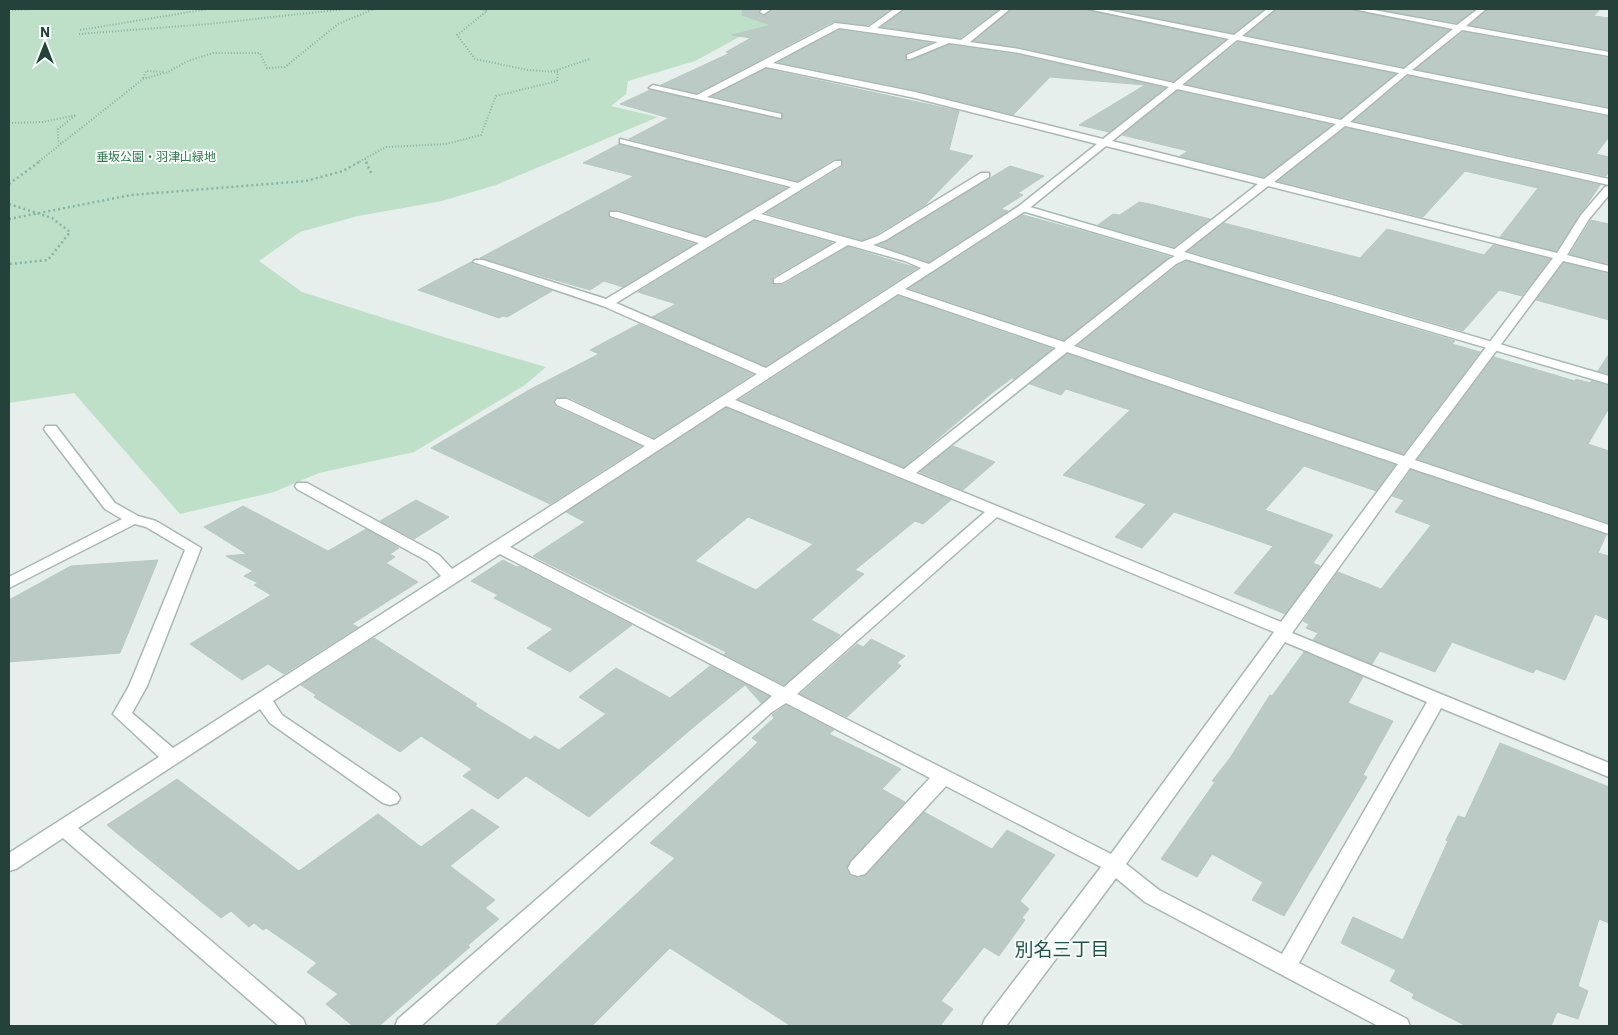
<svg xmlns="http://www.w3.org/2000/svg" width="1618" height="1035" font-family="'IBM Plex Sans','Noto Sans JP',sans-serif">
	<rect width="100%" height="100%" fill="#e6efeb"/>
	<path fill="#bfe0c8" d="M9,9H750L772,27L743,35L695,61L628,81L626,94L611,106L658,117L496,185L442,201L358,216L300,232L259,261L302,292L450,339L546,367L525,385L414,452L319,473L274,492L180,514L74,393L9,403Z"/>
	<g fill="#bbcac4" stroke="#b8c9c2" fill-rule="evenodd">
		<path d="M743,9H761L758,12L763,16L773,9H891L868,25L834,21L697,93L661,85L730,53L726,52L751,38L732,35L771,25L742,15Z"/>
		<path d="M905,9H999L960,38L882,27Z"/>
		<path d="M1012,9H1086L1225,40L1174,81L1019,47L974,41Z"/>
		<path d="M1110,9H1264L1234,33Z"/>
		<path d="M1277,9H1351L1449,30L1404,67L1246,35Z"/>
		<path d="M1377,9H1475L1457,23Z"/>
		<path d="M1488,9H1600L1594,16L1609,18V50L1470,25Z"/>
		<path d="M839,30L931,43L906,53L907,61L949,45L1019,55L1165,88L1109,132L1079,125L1145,85L1050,77L1013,115L915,90L778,62Z"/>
		<path d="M1463,32L1609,58V107L1416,69Z"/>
		<path d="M1238,42L1395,74L1341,118L1186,84Z"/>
		<path d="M766,69L959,111L949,150L973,156L925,205L877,234L862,240L766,213L842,167V160L834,159L798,181L629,139L669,118L620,104L650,90L782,119L781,112L712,96Z"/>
		<path d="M1408,76L1609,117V137L1596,154L1609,157V171L1606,176L1354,121Z"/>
		<path d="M1177,91L1332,125L1264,177L1180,156L1188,151L1122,135Z"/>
		<path d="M1345,128L1600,185L1556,251L1500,237L1538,188L1465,171L1423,217L1278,181Z"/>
		<path d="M619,144L786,188L706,236L619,210L609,211V218L694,244L623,287L604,281L590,290L480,258L634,176L583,163Z"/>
		<path d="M1010,166L1044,176L1018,193L1023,195L1001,209L1008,211L929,262L879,245Z"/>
		<path d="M1139,202L1150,204L1210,219L1174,247L1098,225L1113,214L1120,215Z"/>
		<path d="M1023,215L1089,233L1170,257L1064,340L909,288Z"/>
		<path d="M1591,220L1609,224V264L1570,254Z"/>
		<path d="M754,221L832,243L773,277L774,285H783L848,247L917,268L766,366L652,317L676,304L638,292Z"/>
		<path d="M1224,223L1360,258L1387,229L1484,255L1493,245L1550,259L1522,296L1499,290L1463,331L1188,251Z"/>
		<path d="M1186,261L1455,341L1452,344L1480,352L1403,454L1078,345L1177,266Z"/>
		<path d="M471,262L472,264L552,291L507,317L503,316L499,318L418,290Z"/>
		<path d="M1564,263L1609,274V320L1536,300Z"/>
		<path d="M898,296L1052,349L1014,379L1012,378L993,392L904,467L739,400Z"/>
		<path d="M639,324L753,374L654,438L568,397L555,398L553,403L556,407L641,446L550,504L431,448L529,390L599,354L590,350Z"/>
		<path d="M1067,354L1395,465L1376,491L1304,466L1265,510L1333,535L1313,563L1320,566L1285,614L1234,593L1273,546L1174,512L1142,548L1115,537L1146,504L1063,475L1130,410L1066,389L1061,395L1030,384Z"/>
		<path d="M1609,354V374L1598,371Z"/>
		<path d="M1494,357L1575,381L1576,379L1590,383L1591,381L1609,386V408L1588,444L1609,451V523L1418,459Z"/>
		<path d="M726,408L951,500L923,524L915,521L855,570L864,574L811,620L840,635L784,685L724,654L726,652L533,556L585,522L566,512ZM748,517L813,544L756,590L695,561Z"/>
		<path d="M953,446L995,462L963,490L920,472Z"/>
		<path d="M1411,470L1606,535L1598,553L1609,556V620L1595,614L1565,680L1536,669L1533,673L1452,642L1435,672L1380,651L1372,664L1313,640L1318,633L1306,628L1309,624L1303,621L1338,572L1381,589L1431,525L1395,512L1404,500L1392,496Z"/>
		<path d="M416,500L449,517L414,539L380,521Z"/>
		<path d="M243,506L328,551L366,529L399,548L390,554L395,557L386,563L418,582L352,624L358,627L284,674L268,664L242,680L190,644L271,595L254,585L258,583L244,576L253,571L226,556L247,554L204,527Z"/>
		<path d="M158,560L120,653L9,662V600L71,566Z"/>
		<path d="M503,560L517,567L519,566L632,625L570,672L527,648L553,629L494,598L498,595L471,581Z"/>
		<path d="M374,638L477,704L475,706L530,740L535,736L559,750L606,714L579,697L616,668L670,698L710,666L769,696L761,703L745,685L690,730L589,817L526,776L498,799L463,776L472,769L421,736L400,752L314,697L316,695L301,685Z"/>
		<path d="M871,639L905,656L897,663L901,666L847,717L800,694L857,644L863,647Z"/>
		<path d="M1304,652L1363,677L1348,703L1393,721L1363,775L1367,777L1284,916L1252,900L1263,882L1212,854L1197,877L1161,859L1215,782L1212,781L1230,758L1270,695L1272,696Z"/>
		<path d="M786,705L834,730L829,734L901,769L882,789L905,802L850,861L846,869L850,876L859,878L866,875L924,812L992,849L1007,830L1055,855L1020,901L1029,909L1022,918L1025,920L999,956L984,947L941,1001L953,1009L940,1026H791L670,948L592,1026H495L675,858L650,843L745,755L758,742L752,738L774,718L772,715Z"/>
		<path d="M1500,743L1609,787V923L1599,919L1578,986L1588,991L1578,1019L1557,1012L1551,1026H1466L1412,998L1414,994L1390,981L1396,970L1341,943L1353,917L1403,940L1448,841L1446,840L1458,816L1465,818Z"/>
		<path d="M177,779L299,871L378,814L421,847L472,809L499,827L450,866L495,900L485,908L499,919L468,945L470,947L379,1026H353L326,1004L338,994L307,972L317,963L266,928L263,930L254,923L249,927L231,911L221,918L107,825Z"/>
	</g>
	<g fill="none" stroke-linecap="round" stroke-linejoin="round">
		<g stroke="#a8b8b2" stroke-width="3">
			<g id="street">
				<path d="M763,9H771L764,14L760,12Z"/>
				<path d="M894,9H903L877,28L961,40L1002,9H1010L970,42L1019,49L1174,83L1229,39L1088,9H1102L1234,35L1267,9H1275L1242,36L1404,69L1453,29L1353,9H1368L1457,25L1478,9H1486L1466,26L1609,52V56L1462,30L1412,70L1609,109V115L1407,74L1350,122L1609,179V185L1345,126L1274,182L1557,253L1581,215L1605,187L1609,186V195L1589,219L1567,255L1609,266V272L1563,261L1415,460L1609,525V534L1410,468L1292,633L1609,763V777L1441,708L1299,963L1407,1019L1410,1026H1378L1145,902L1116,878L1006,1026H982L985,1019L1101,867L946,786L865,874L858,876L851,874L848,868L851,862L930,778L786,703L772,712L421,1026H395L398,1019L772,696L500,554L273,701L282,715L397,793L400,798L397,803L390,805L383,803L270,723L260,709L78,828L303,1019L306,1026H279L63,838L16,869L9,871V853L159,757L113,714L129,686L185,550L146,527L135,524L9,588V577L122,519L105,509L46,432L44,429L46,426H56L115,503L138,516L156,521L201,548L147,686L132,713L173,748L441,576L427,561L297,489L295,486L297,483H307L439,555L452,569L645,446L557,405L555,402L557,399H567L654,440L757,374L603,306L473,262L475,260H483L606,299L699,243L610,216V212H618L706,238L791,187L620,143V139L798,183L835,161H841V165L761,214L862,242L878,236L981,173H989V177L886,240L873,245L929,264L1019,206L1097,144L915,98L766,67L707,97L781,114V118L649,88L653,85L697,95L835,23L869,27ZM839,28L938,42L907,55V59H910L949,43L1019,53L1169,87L1103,139L915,92L773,63ZM1237,40L1399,73L1341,120L1182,85ZM1177,89L1336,124L1264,179L1112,141ZM1106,146L1258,184L1172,251L1170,253L1175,256L1168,260L1064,342L905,289L1027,210ZM1268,186L1553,258L1404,456L1074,346L1176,264L1189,258V254L1183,253ZM754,219L837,242L774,279V283H782L848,245L905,261L921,268L766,368L616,303ZM898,294L1056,348L904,469L735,400ZM1067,352L1398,464L1281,622L916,473ZM726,406L985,512L784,687L510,547ZM997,517L1274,632L1111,854L797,694ZM1285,642L1427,702L1282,954L1159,890L1126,864Z"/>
			</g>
		</g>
		<g stroke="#a4bbb3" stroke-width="3">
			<path id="secondary" d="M1023,205L1609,376V384L1019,210V206Z"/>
		</g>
		<g stroke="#86b3a5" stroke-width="2" stroke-dasharray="1 2" stroke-linecap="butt">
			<path d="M9,10L32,9"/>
			<path d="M80,30L208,9"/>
			<path d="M79,34L209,24L346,9"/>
			<path d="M554,71L590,59"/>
			<path d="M143,78L146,71L165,72"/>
			<path d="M9,123L43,122L76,115L58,129V140L62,145"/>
			<path d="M365,159L367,163"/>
			<path d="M37,163L143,79L168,72L188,61L213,53H260L267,68L285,67L338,24L374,9"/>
			<path d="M357,163L386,147L446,144L481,135L496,96L557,81L558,72L528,70L475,59L457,35L487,11L482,9"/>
		</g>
		<g stroke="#86b3a5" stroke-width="2.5" stroke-dasharray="2 3" stroke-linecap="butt">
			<path d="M366,162L372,175"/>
			<path d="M9,184L39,162"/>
			<path d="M9,204L52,218L70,232L48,260L9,264"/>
			<path d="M9,219L131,195L306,181L343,171L359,162"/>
		</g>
		<use href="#street" fill="#fff" fill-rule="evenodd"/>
		<use href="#secondary" fill="#fff" fill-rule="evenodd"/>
	</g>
	<g text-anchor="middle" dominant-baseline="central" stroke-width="4" stroke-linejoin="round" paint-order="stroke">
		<g font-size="12" fill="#2d7a4b" stroke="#f7fbf9">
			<text x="156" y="156">垂坂公園・羽津山緑地</text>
		</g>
		<g font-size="19" fill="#1f5548" stroke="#f7fbf9">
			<text x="1062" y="949">別名三丁目</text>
		</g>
	</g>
	<rect width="1618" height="1035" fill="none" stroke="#24423a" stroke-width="20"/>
	<g transform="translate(45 45)" stroke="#f7fbf9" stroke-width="4" paint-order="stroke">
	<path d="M0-4L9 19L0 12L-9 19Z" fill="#24423a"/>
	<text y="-8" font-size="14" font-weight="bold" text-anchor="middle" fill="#24423a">N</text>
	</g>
</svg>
